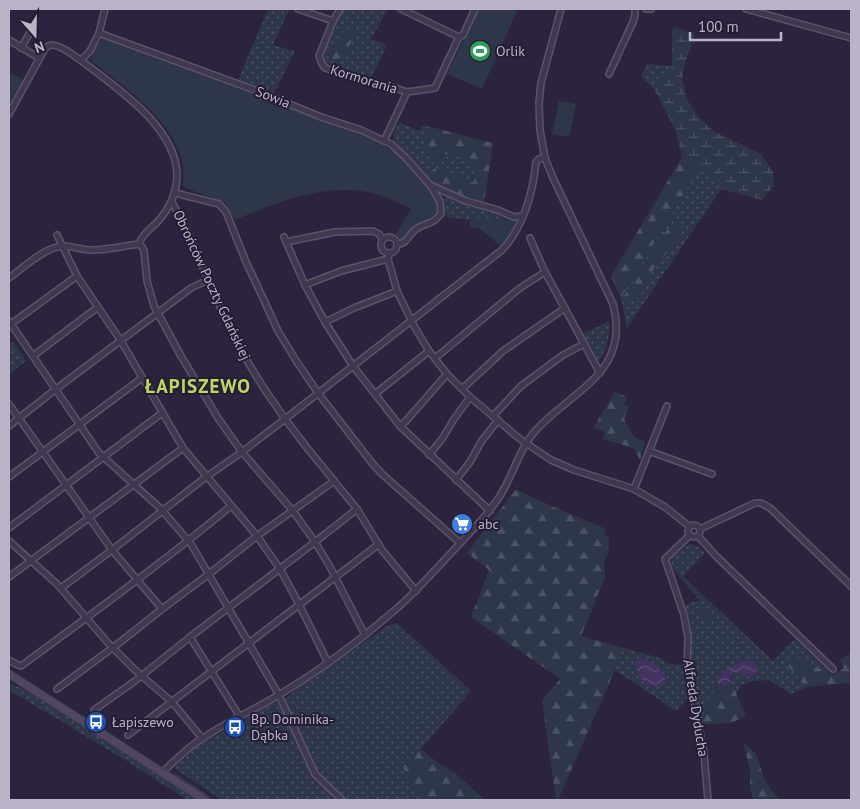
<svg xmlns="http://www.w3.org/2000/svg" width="860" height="809" font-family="'PT Sans',sans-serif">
	<defs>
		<pattern id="grass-dots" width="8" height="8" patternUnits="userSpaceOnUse" patternTransform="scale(1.25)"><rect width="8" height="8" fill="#2e374a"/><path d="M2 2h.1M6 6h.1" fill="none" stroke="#4a5263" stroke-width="1.8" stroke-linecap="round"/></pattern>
		<pattern id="forest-firs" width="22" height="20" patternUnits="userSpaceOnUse" patternTransform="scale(1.25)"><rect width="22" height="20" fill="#2e374a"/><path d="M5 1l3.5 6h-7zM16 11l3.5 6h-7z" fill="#4a5263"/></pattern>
		<pattern id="wetland-marsh" width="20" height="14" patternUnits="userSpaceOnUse" patternTransform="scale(1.25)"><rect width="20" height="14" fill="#2e374a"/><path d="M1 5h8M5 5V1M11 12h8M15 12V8" fill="none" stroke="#4a5263"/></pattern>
		<pattern id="water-waves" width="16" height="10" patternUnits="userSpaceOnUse" patternTransform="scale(1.25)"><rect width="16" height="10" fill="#41325f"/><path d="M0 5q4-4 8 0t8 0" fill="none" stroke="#5a4d75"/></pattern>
	</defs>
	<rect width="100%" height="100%" fill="#2c243e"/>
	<g fill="url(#grass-dots)" fill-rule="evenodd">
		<path d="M268,9H286L289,10L273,45L295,51L274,93L238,80Z"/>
		<path d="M343,9H388L371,39L387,45L370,80L325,64L323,59V53Z"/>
		<path d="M647,64L672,66L654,89L641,77Z"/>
		<path d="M399,122L419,131L422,125L431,127L425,130L432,163C435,161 439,157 442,155C453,151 465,159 474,164L477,176L473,183L465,181L453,173L447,191L431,182L394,140L393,135Z"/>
		<path d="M699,168L721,189L627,328L621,298Z"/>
		<path d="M446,197L504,215L518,221H509L470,217L469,220L448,217L444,213L442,199Z"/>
		<path d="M609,321C611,337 606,350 598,363L592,348L581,335Z"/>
		<path d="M13,342L26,361L9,374V345Z"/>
		<path d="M689,544L699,547L705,553L683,576L773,661L795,639L832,675L796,657L790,658L799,680L807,687L791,694L769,680L754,681L741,685L736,695C733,687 729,682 733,674L739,673L743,661C733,665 724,670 717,678L718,684L706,705L702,725L697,693L691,678L690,669L691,644L690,628L689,617L685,606L687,604L699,600L670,565L672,564L671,560L673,557Z"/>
		<path d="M397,623L471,691L421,749L402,764L412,787L430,800H344L317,773L295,721L284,701L293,692L387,626Z"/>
		<path d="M620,647L660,658L670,664L684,665L691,695L676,711L615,670ZM649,661L653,665L647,685L638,671Z"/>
		<path d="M9,683L23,689L65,714L198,800H187L127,761L9,690Z"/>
		<path d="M277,701L287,720L314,775L339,800H222L178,771L175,766L199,745L215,735L227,731L239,724L253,714Z"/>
		<path d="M173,771L215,800H210L176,778Z"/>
	</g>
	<g fill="url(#forest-firs)">
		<path d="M348,29L356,32L338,68C330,56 325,52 338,42C338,35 342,32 348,29Z"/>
		<path d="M431,127L493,143L484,203L447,191L432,174L433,169C448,167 459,180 473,183L476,176L474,164C465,159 453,151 442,155C439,157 435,161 432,163L429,157L423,134L425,130Z"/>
		<path d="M682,157L699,168L621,298L611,276Z"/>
		<path d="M677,225L681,231L679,237L653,270L640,297L630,301L624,296L652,251L667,230Z"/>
		<path d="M615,392L627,397L624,404L629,406L624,419L634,437L645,442L640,460L634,448L603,439L605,432L593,428Z"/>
		<path d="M516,489L531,497L606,529L604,535L609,537V551L604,563L605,577L581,636L620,647L615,670L558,800H556L542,700L560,679L471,617L489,570L467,553Z"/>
		<path d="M851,653V684L849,683L807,687L799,680L787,664L790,658L796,657L832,675L844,668L840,660Z"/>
		<path d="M731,682L746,716L731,723L702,725L706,705L718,684L725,686Z"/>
		<path d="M743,742L757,755L763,776L770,788L780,800H753L750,787V770Z"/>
		<path d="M421,749L438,763L455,773L485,800H430L412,787L402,764Z"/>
	</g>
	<path fill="url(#wetland-marsh)" d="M673,26L695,35L685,63L682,79L687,100L701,120L715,132L761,154L773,171L774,186L762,200L721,189L699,168L682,157L675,129L654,89L672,66V35Z"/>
	<g fill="#2e374a">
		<path d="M478,9H518L482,89L447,74Z"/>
		<path d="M102,38L372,138L398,155L423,180L435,196L438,206L436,214L426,221L410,230L405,238L402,240L396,234L411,209C397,202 384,195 368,192C325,183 275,203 235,220L225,203L183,187C183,178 184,168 182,160C170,117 123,85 90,60Z"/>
		<path d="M9,72L23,80L9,104Z"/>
		<path d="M559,101L576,104L569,137L552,134Z"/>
		<path d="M470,217L509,221H518L511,236L502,247L479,228L469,227Z"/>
		<path d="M703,605L717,617L709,625L695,613Z"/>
	</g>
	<g fill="url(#water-waves)">
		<path d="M644,658C653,663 669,674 665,685L659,687L647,685C643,681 633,667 636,662C638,659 642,659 644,658Z"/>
		<path d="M743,661C750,661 755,660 758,668C756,675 752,676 745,677L739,673L733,674L730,678L731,682L725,686L718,684L717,678C724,670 733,665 743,661Z"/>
	</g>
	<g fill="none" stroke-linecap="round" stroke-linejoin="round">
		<g stroke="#5a5369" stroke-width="8">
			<g id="street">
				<path d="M298,9L333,21L319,56L322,64L325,68L362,81L395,88L407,92L384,141"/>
				<path d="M401,9L459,37"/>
				<path d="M646,9H651"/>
				<path d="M746,9L851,38"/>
				<path d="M333,21L340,9"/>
				<path d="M99,33L260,92L321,117L361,130L391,144L406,158L431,186L440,202L441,214C439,216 437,218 435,220C429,224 422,225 416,229C409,234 407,244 398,244"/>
				<path d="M9,40L39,58"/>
				<path d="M21,48L35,24"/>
				<path d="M81,60L90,51L99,33L105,9"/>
				<path d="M609,74L633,22L635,15V9"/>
				<path d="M407,92L435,88L459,37L463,35L475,9"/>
				<path d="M9,114L43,52C45,49 47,45 51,45C61,44 80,60 87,65C121,91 178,130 177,177C176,199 166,215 150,229C145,234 141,237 139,244C123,246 108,250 92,250C79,250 67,243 54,248C38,253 22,269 9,278"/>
				<path d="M432,186L466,201L498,210L514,217L523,216"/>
				<path d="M175,193L219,204L226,212L246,262L262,296L278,331L297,362L318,393L372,463L382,474L460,543"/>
				<path d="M172,202L186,229L225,318L243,354L263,387L285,419L308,449L357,509L382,550L416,591"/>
				<path d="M57,235L77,276L121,341L183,448L257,536L280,569L299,604L328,663"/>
				<path d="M284,237L305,285L325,322L353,366L400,426L490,511"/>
				<circle cx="389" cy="245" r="8"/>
				<path d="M530,238L545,272L600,373"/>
				<path d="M286,242L335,232L373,231L379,234L383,240"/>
				<path d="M139,244L142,247L144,251L147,281L154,306L181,356L218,418L232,438L242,452L293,511L315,542L329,565L365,635"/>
				<path d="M389,253L388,259L397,291L414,326L429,351L447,374L470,397L520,439L551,460L574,470L634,489L665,507L690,527"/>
				<path d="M305,285L341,271L388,259"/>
				<path d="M9,321L99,453L160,508L191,544L279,695L315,774L342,800"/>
				<path d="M325,322L354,308L397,291"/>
				<path d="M11,324L77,276"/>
				<path d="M33,356L98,307"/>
				<path d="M434,357L439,355L520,288L545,272"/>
				<path d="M462,389L503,351L565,308"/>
				<path d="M375,394L429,351"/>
				<path d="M9,404L112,550L162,609"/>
				<path d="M493,416L521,386L563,355L584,344"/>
				<path d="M9,426L56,389L191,288L208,280"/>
				<path d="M400,426L405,422L447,374"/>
				<path d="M649,451L712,474"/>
				<path d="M429,455L442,439L454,419L470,397"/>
				<path d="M9,477L142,378"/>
				<path d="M456,480L470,462L481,442L498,420"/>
				<path d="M634,489L667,406"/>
				<circle cx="694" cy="531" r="6"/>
				<path d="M9,528L162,413"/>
				<path d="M700,529L755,503H761L770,508L851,586"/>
				<path d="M690,535L665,559L684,615L688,637L687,669L693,694L704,754L708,800"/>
				<path d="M698,536L716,556L833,669"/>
				<path d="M9,541L57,584L109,644L135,670L172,702L202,738"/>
				<path d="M9,577L183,448"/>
				<path d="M61,588L112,550L206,477L242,452L285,419L502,250C523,228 533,193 536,162L539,159L545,158"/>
				<path d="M190,637L240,717"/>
				<path d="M9,660L18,665L21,666C92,614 163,562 231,506"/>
				<path d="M57,689L119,643L162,609L209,574L257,536L334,481"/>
				<path d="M94,710L135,681L190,637L315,542L357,509"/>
				<path d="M128,735L379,544"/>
				<path d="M163,772C174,761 189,746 203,738C228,721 256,709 282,693C322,669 359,641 395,610C415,593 432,573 451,553C467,536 484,519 498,499C513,477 518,450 536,430C574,389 631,372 613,304L553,178L545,158L540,130L539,103L541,83L561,9"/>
			</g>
		</g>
		<g stroke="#453e54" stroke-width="9">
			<path id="secondary" d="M9,674L92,727L205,800"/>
		</g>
		<use href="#street" stroke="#3f384e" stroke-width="5"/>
		<use href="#secondary" stroke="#504661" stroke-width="7"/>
	</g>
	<defs>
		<g id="stadium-disc" transform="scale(1.125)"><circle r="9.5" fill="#2e9e5b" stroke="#241d33"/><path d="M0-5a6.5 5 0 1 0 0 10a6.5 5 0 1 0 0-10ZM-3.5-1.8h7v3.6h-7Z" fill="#fff"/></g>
		<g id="supermarket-disc" transform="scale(1.125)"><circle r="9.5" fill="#3f7fe0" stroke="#241d33"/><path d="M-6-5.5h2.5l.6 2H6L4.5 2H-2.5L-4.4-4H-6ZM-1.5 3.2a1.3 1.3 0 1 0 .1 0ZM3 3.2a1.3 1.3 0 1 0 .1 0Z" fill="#fff"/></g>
		<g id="bus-disc" transform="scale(1.125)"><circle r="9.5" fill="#1a4fb4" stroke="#241d33"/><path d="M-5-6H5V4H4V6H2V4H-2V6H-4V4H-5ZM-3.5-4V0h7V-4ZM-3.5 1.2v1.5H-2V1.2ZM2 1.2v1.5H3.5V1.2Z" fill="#fff"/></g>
	</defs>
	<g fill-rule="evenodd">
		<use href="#stadium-disc" x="480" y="51"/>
		<use href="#supermarket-disc" x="462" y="524"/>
		<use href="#bus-disc" x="96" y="722"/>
		<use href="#bus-disc" x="235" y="727"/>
	</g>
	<g text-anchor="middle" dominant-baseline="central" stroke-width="4" stroke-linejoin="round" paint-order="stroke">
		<g font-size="14" fill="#bbb4c9" stroke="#241d33" text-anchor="start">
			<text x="496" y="51">Orlik</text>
			<text x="478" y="524">abc</text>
			<text x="251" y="719">Bp. Dominika-<tspan x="251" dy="16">Dąbka</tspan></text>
			<text x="112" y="722">Łapiszewo</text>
		</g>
		<g font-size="14" fill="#bbb4c9" stroke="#241d33">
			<text transform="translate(364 79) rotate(17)">Kormorania</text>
			<text transform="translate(273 97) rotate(22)">Sowia</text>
			<text transform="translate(212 285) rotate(65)">Obrońców Poczty Gdańskiej</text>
			<text transform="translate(696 708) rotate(81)">Alfreda Dyducha</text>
		</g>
		<g font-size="19" font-weight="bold" letter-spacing="1" fill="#c1d661" stroke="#241d33">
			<text x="198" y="386">ŁAPISZEWO</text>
		</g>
	</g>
	<rect width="860" height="809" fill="none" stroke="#bbb4c9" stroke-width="20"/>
	<g transform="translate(35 35) rotate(160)" stroke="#241d33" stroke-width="4" paint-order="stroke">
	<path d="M0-4L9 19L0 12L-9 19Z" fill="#bbb4c9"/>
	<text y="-8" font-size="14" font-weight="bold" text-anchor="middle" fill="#bbb4c9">N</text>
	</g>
	<path d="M690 32v8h91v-8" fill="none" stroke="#bbb4c9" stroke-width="2.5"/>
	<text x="698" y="32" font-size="15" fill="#bbb4c9" stroke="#241d33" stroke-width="4" paint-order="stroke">100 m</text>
</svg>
